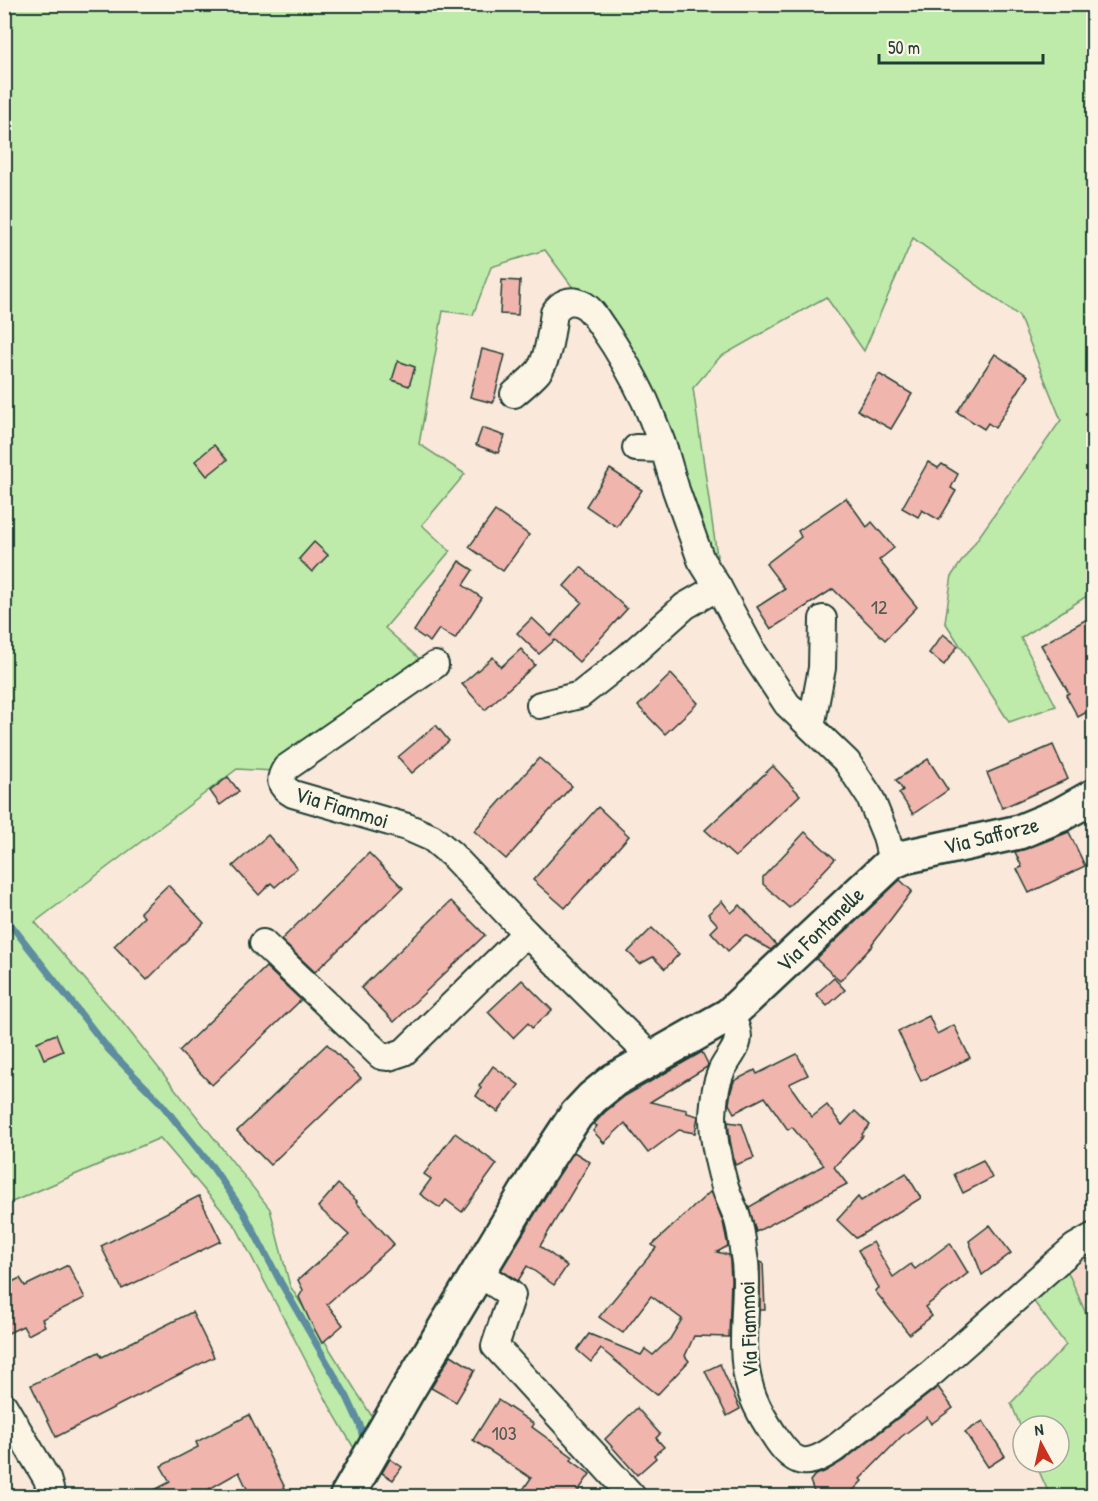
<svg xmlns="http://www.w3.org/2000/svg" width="1098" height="1501" font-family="'Patrick Hand',sans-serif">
	<rect width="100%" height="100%" fill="#fae8da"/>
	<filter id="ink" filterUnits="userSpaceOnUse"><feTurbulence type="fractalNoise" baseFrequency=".0167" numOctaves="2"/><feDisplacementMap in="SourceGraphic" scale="12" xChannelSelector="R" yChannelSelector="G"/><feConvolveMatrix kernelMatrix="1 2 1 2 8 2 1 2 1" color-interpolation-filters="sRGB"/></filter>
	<g filter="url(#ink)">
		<path fill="#f7d9cc" d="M1093,1243V1330L1064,1263Z"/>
		<g fill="#beeba9" stroke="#6e946e" stroke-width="1.5">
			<path d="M5,5H1093V592L1021,638L1056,706L1009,722L945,622L952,575L1061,420L1019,316L913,238L864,351L826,297L720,357L693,388L717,556L691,549L637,374L545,250L491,267L473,315L443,311L419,444L465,474L422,525L450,551L385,628L424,663L274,771L237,769L35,922L119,1018L270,1209L290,1286L378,1426L362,1462L330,1407L236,1227L160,1138L5,1205Z"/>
			<path d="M1064,1263L1093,1330V1483L1083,1496H1050L1035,1462H1059V1426H1023V1433L1011,1403L1066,1345L1026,1291Z"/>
		</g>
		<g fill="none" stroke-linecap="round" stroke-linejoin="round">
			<path stroke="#5d8d9f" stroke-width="7" d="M4,916L109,1050L160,1102L213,1168L243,1211L281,1283L347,1397L360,1425L364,1443"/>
		</g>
		<g fill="#f0b5ac" stroke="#1f3d34" stroke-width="1.5">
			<path d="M502,280L520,281L518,315L500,314Z"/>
			<path d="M482,349L505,355L493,403L470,397Z"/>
			<path d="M995,354L1028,376L995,428L988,423L984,429L957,412Z"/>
			<path d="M398,361L415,367L409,386L392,380Z"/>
			<path d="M879,374L912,394L891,429L857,410Z"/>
			<path d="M482,428L505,436L498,453L476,445Z"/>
			<path d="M214,445L227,460L207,476L195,461Z"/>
			<path d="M928,462L938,468L942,464L958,474L951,488L956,491L939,520L922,510L918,517L902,508Z"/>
			<path d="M610,469L642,490L617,527L586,506Z"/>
			<path d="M846,498L867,527L872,522L894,548L879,560L917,607L885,640L833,589L771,629L757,607L785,589L766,564L801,537L798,531Z"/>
			<path d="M495,511L529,535L503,571L469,547Z"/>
			<path d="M314,542L328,555L312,572L299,559Z"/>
			<path d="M459,561L473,570L463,585L482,598L455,639L439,629L430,642L414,631Z"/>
			<path d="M581,567L627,609L579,662L555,640L539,654L517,633L532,618L551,636L582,602L564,586Z"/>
			<path d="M1094,615V708L1078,717L1066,695L1069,693L1041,645Z"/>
			<path d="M943,634L958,646L944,665L929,653Z"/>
			<path d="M521,649L535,665L485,710L462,684L493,657L501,667Z"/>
			<path d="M671,674L698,703L665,734L638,706Z"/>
			<path d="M436,725L449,741L412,773L398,757Z"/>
			<path d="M1053,745L1068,779L1002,808L987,773Z"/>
			<path d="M539,758L572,786L506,859L474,831Z"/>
			<path d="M928,759L948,790L913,814L899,793L903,790L896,780Z"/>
			<path d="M773,766L800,795L735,857L705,830Z"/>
			<path d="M228,777L239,791L220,805L210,791Z"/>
			<path d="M598,807L629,836L565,908L533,880Z"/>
			<path d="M805,832L835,859L789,908L763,884V877Z"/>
			<path d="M1069,832L1085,866L1029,893L1017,869L1022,867L1015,852L1026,849Z"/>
			<path d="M268,835L297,868L275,887L271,883L259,895L233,866Z"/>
			<path d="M369,853L403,888L315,972L281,940Z"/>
			<path d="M900,880L912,891L872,944L873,945L840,981L816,959Z"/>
			<path d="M168,885L204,923L147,980L114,946L144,917L140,912Z"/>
			<path d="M451,901L485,935L394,1022L361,988Z"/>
			<path d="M722,901L731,913L740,905L776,945L771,950L745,935L728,951L711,932L718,925L708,914Z"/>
			<path d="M652,928L679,954L665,969L653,957L640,964L628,952Z"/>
			<path d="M266,967L301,1000L212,1085L179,1051Z"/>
			<path d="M834,978L845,990L827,1006L816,994Z"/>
			<path d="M522,980L552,1010L532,1028L528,1023L513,1038L488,1012Z"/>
			<path d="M929,1016L937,1034L954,1025L970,1058L921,1081L898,1031Z"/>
			<path d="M56,1034L63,1051L44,1059L37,1042Z"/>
			<path d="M327,1044L361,1078L270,1165L237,1131Z"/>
			<path d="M702,1052L708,1064L707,1067L650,1102L687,1110V1113L698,1116L695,1133L679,1130L648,1153L625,1123L604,1143L593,1131L597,1126L594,1124L605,1112L625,1096Z"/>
			<path d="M797,1054L808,1075L789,1084L812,1117L827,1105L842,1125L855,1111L870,1125L862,1134L863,1136L834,1167L847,1184L756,1232L749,1207L824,1165L792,1127L788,1130L765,1097L734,1113L729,1104L731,1091L734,1081L755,1070L757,1074Z"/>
			<path d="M493,1066L519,1085L498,1112L476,1096L481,1088L479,1086Z"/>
			<path d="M728,1122L742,1124L754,1158L735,1165L730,1140Z"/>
			<path d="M455,1133L497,1164L462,1212L446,1200L440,1208L420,1194L431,1179L424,1174Z"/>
			<path d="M574,1152L590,1162L540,1246L567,1266L554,1285L527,1266L518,1281L501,1270L555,1181Z"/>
			<path d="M983,1160L992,1178L963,1193L954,1174Z"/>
			<path d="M906,1173L921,1198L856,1238L837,1220L858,1197L861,1201Z"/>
			<path d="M338,1184L357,1201L356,1202L394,1244L327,1304L343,1325L322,1343L309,1319L299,1297L303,1290L298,1280L349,1235L318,1207Z"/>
			<path d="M711,1191L723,1222L728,1246L717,1252L729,1255L730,1262L731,1280L729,1337L694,1336L685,1356L689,1361L657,1395L601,1349L591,1362L577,1350L589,1334L641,1355L645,1349L653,1355L670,1339L682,1319L651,1296L623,1333L599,1317L656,1248L652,1245Z"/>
			<path d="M199,1196L221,1241L122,1289L101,1246Z"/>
			<path d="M990,1225L1011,1253L982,1275L969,1241Z"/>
			<path d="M873,1242L893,1277L911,1264L915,1269L950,1243L968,1273L925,1307L932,1316L909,1334L875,1291L879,1288L858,1250Z"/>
			<path d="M760,1262L763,1263L765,1310H760Z"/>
			<path d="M68,1265L85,1298L42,1319L45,1326L28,1335L23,1326L4,1335V1286L20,1278L25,1286Z"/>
			<path d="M192,1312L214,1357L56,1437L31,1385L99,1352L102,1357Z"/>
			<path d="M451,1355L475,1370L456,1402L431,1388Z"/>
			<path d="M720,1364L740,1409L727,1416L705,1371Z"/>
			<path d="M938,1387L953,1408L931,1424L927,1417L901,1437L860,1479L862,1481L847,1497H816L810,1481L815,1475L824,1472L843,1461Z"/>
			<path d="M498,1400L534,1424L532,1427L573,1457L571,1460L590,1474L574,1497H518L531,1478L473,1440Z"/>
			<path d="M637,1408L660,1434L656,1438L664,1447L654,1455L656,1458L637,1475L605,1439Z"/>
			<path d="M249,1415L285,1488L269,1497H251L239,1472L209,1489L213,1497H141L170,1482L161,1466L198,1447L196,1442Z"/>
			<path d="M983,1421L1005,1456L988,1467L965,1432Z"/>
			<path d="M390,1459L402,1467L393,1480L382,1473Z"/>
		</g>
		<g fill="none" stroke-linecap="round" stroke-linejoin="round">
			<g stroke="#1f3d34" stroke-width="30">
				<g id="street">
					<path d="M514,394C522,387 531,380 538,372C549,358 551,331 554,313C560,303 570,298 582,304C591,308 597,320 603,328C619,351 633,376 645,401C652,417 658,433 664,449"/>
					<path d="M636,448L664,449L676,490L701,560L718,587L754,654L787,704L847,762L870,797L886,836L892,862"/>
					<path d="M435,665L286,768C278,780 280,787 293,794L407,827L432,838L451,854L526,933L652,1058"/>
					<path d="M540,705L580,695L628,657L685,606L718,587"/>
					<path d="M811,727L822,668L823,619"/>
					<path d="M263,943L381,1056L389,1057L404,1052L526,933"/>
					<path d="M729,1015C732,1020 736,1025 737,1031C742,1046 726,1059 721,1072C715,1086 714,1101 713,1116C713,1139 718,1162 724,1183C727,1195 733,1206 737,1217C740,1227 742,1238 743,1249C745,1259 746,1270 746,1280C746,1314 740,1351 749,1384C754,1405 766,1423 778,1441C796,1467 809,1466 834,1449L933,1372L1055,1264L1075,1247L1094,1236"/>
					<path d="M478,1273L512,1295L495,1346L632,1496"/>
					<path d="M4,1406L47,1479L52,1496"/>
				</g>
			</g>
			<g stroke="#1f3d34" stroke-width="38">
				<path id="secondary" d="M347,1496L406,1393L539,1171L576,1115L592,1098L614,1080L729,1015L892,862L904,857L1019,832L1060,815L1094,796"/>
			</g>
			<use href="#street" stroke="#fcf5e5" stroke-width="26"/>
			<use href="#secondary" stroke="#fcf5e5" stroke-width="33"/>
		</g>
	</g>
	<g text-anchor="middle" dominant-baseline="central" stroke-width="4.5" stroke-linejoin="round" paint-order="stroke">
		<g font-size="20" fill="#535b52">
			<text x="879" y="606">12</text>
			<text x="504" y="1432">103</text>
		</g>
		<g font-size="22" fill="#1f3d34" stroke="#fcf5e5">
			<text transform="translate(342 807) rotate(17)">Via Fiammoi</text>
			<text transform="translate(991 835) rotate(-14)">Via Safforze</text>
			<text transform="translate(820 929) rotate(-44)">Via Fontanelle</text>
			<text transform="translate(748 1329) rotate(-92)">Via Fiammoi</text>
		</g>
	</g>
	<rect width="1098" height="1501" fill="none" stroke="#fcf5e5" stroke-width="24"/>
	<rect x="12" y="12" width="1074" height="1477" fill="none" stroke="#1f3d34" stroke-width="2" filter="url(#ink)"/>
	<g transform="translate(1041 1444) rotate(352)"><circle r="28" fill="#fcf5e5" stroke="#a4ab9e" stroke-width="1.5"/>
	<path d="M0-4.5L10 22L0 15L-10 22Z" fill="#c8321e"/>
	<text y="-9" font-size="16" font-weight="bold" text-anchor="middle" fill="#1f3d34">N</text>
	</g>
	<path d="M879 54v9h164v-9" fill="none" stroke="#1f3d34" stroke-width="3"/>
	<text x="888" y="54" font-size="18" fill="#1f3d34" stroke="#fcf5e5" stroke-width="4.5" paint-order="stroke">50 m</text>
</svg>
